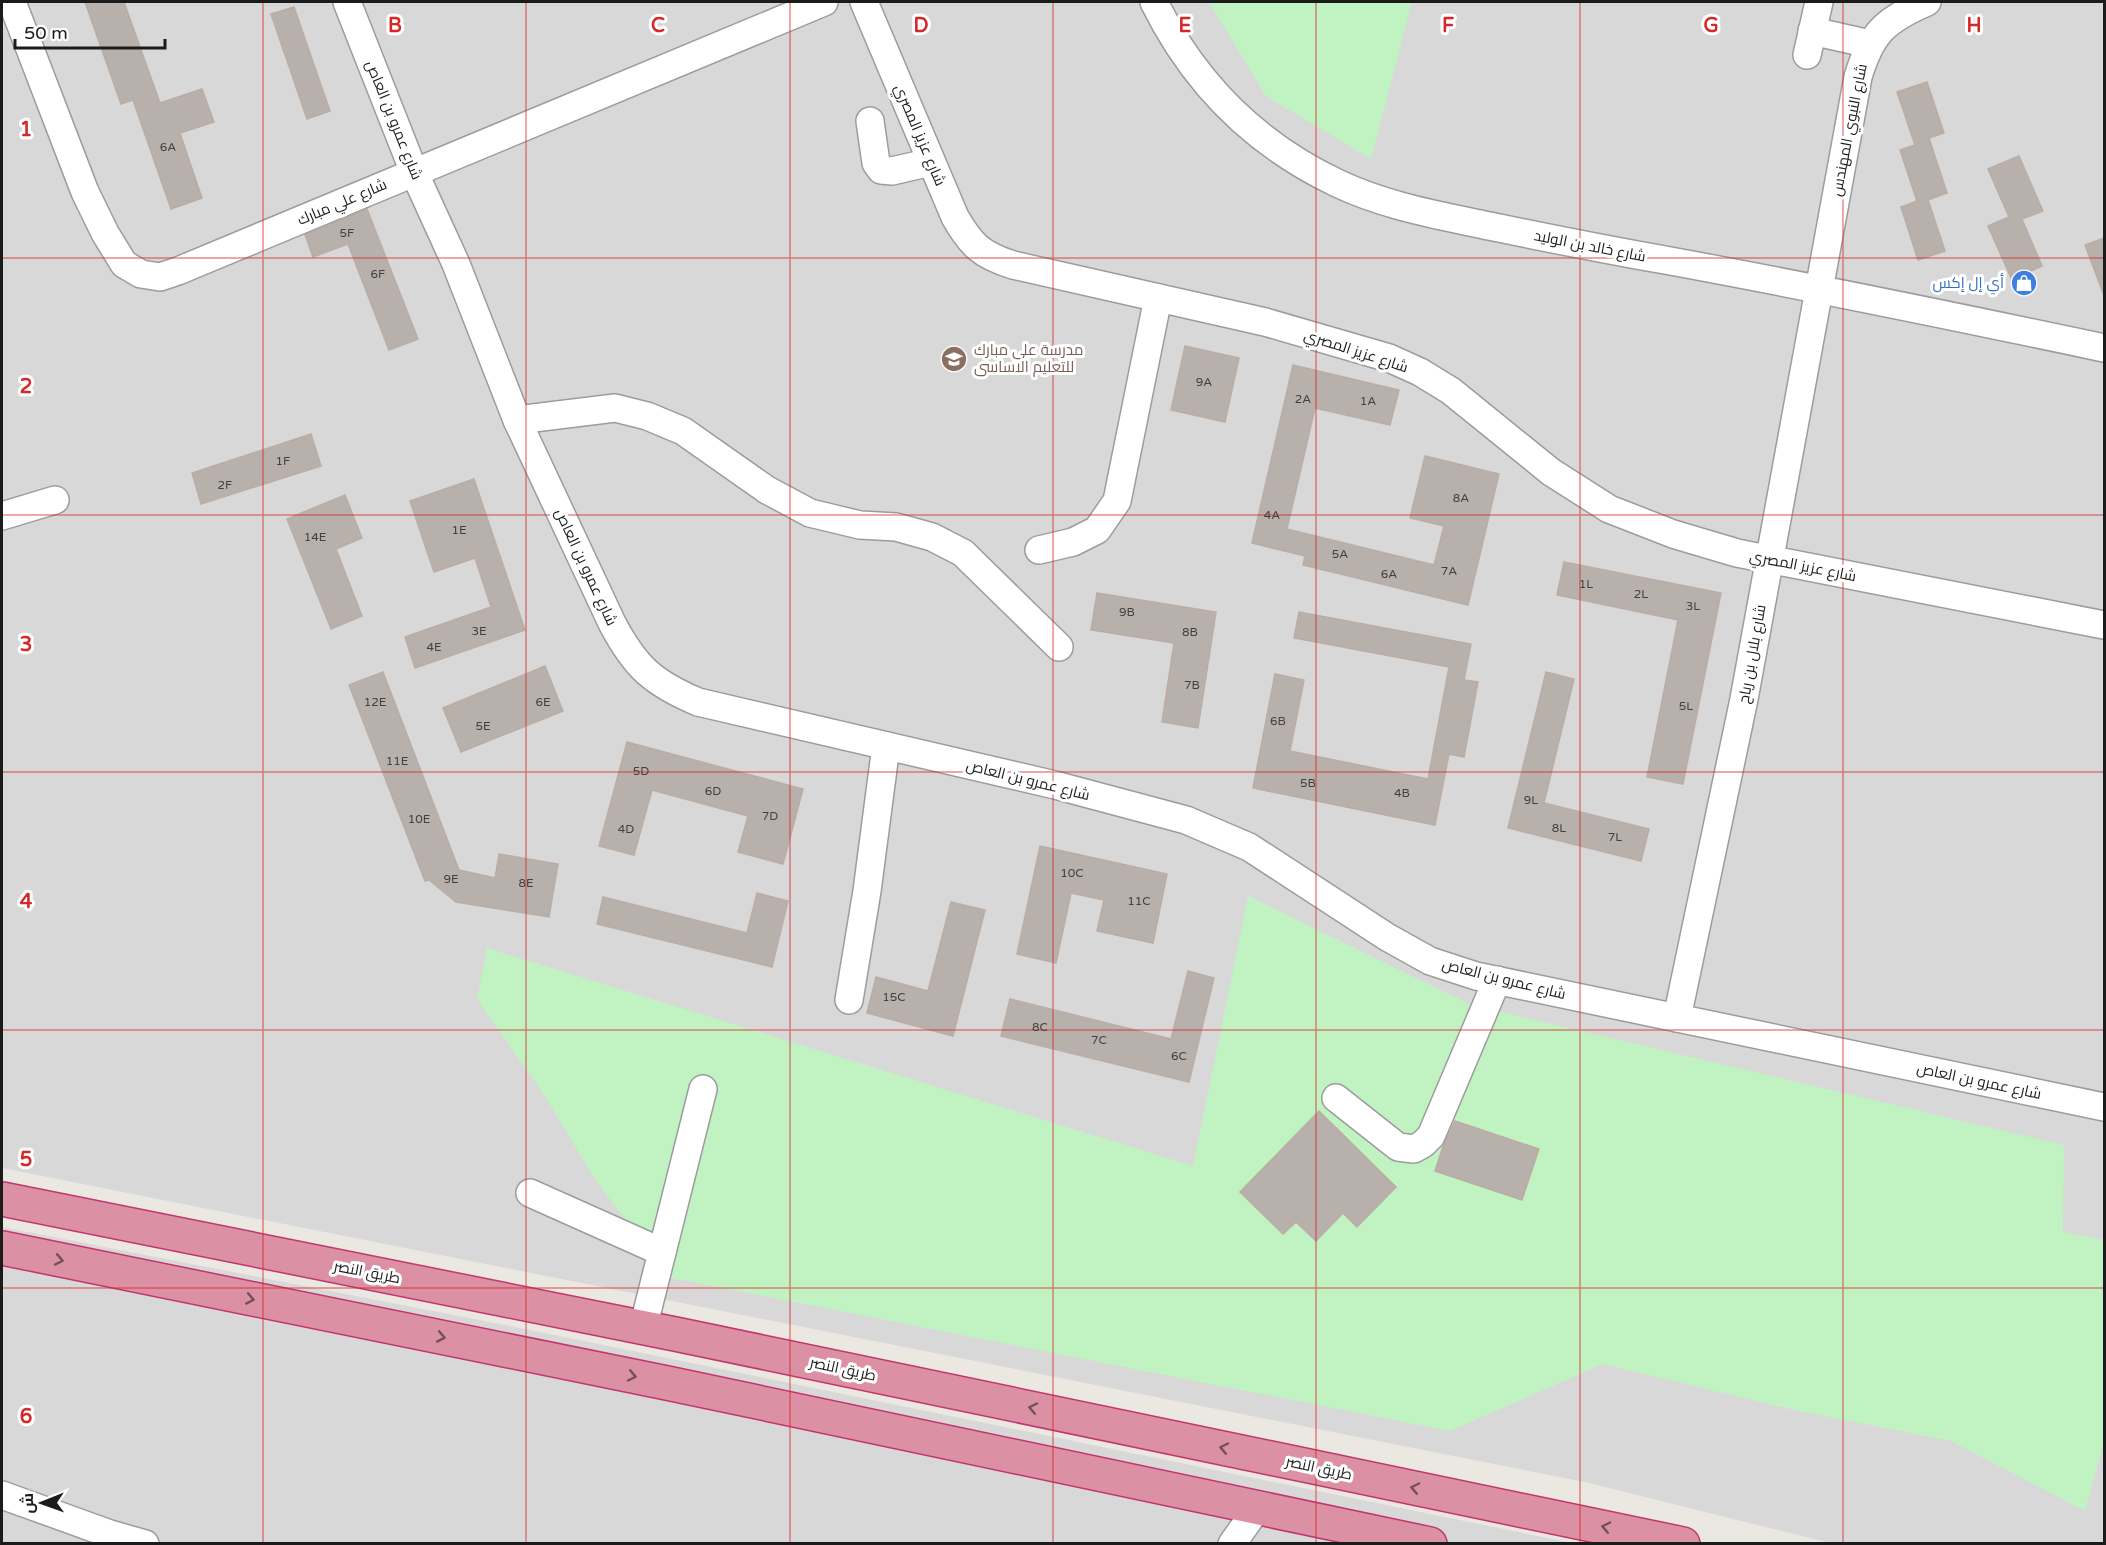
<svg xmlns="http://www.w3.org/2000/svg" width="2106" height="1545" font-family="'Varela Round',Cairo,sans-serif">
	<rect width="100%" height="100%" fill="#ebe7e1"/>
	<g fill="#d9d8d8">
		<path d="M2,2H2104V1543H1830L1585,1482L2,1168Z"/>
		<path d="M2,1227L525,1329L1572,1543H2Z"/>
	</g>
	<g fill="#c1f2c2">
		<path d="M1209,2H1412L1371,159L1266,96Z"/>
		<path d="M1248,896L1471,1005L2064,1145L2063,1232L2104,1240V1441L2085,1511L1951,1441L1794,1410L1603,1364L1450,1431L667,1277L593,1176L545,1096L477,999L487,948L1193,1166Z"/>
	</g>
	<g fill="#b8b0ab" stroke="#bbada5" stroke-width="1.5">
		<path d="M85,2H124L160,103L202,89L214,122L180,133L202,198L171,209L133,100L121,104Z"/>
		<path d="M294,7L330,111L307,119L271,14Z"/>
		<path d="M1927,82L1944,133L1929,138L1947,193L1928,200L1945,251L1918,260L1901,207L1917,201L1900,150L1915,145L1897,92Z"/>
		<path d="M2019,156L2043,211L2022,219L2042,266L2012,280L1988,226L2009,217L1988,169Z"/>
		<path d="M367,209L418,339L389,350L348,244L313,257L305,235Z"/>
		<path d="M2104,238V293H2103L2085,245Z"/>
		<path d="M1185,346L1239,358L1225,422L1171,410Z"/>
		<path d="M1293,365L1399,390L1390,425L1315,408L1287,529L1434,565L1444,526L1410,518L1425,456L1499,474L1468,605L1303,565L1305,556L1252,543Z"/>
		<path d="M311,434L321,466L201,504L192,473Z"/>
		<path d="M474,479L525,630L415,668L405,637L491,607L475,558L434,572L410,501Z"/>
		<path d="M345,495L362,538L336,549L362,616L331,629L287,519Z"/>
		<path d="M1564,562L1721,593L1683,784L1647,777L1678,620L1557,595Z"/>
		<path d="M1097,593L1216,612L1198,728L1162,722L1174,643L1091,630Z"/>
		<path d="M1299,612L1471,644L1464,680L1478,682L1464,757L1449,754L1435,825L1253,788L1275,674L1304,680L1290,751L1428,779L1449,667L1294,638Z"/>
		<path d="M545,666L563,711L461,752L443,708Z"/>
		<path d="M383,672L459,870L495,878L499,854L558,864L549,917L456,902L429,880L425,881L349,685Z"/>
		<path d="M1546,672L1574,679L1544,803L1649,829L1641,861L1508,828Z"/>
		<path d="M627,742L803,789L783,864L738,852L748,816L652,790L634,855L599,846Z"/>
		<path d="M1040,846L1167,874L1153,943L1097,931L1104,900L1071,893L1056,963L1017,954Z"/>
		<path d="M757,893L788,901L772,967L597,924L603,897L747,933Z"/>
		<path d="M951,902L985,910L953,1036L867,1013L876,977L928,991Z"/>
		<path d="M1188,971L1214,978L1189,1082L1001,1036L1010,999L1171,1039Z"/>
		<path d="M1319,1111L1396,1187L1357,1227L1343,1213L1316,1241L1296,1222L1283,1234L1240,1192Z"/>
		<path d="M1455,1121L1539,1149L1522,1200L1435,1171L1443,1146Z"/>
	</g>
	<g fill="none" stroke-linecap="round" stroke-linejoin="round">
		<g stroke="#9c9c9c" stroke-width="30">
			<g id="minor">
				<path d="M12,2L85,192L105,233L124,264L141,274L160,277L178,271L824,2"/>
				<path d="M347,2L414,172L456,264L517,420L612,623C635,667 653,683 698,702L1055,785L1186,820L1249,847L1387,937L1430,961L1476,976L2104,1107"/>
				<path d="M864,2L955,217C971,245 981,255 1013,265L1265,322L1389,358L1420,372L1451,391L1551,472L1609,509L1673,534L1737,553L2104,625"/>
				<path d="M1154,2C1194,83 1255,144 1337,183C1385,206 1438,215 1489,226C1548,238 1606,250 1665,260C1812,287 1958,317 2104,348"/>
				<path d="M1812,31L1870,44"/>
				<path d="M1807,55L1819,2"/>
				<path d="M870,121L876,163L881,170L892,171L931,162"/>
				<path d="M517,420L615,408L647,416L683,431L767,490L810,513L860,525L896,527L932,537L963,553L1059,647"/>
				<path d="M2,516L55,500"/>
				<path d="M1039,550L1073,542L1097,530L1117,501L1158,298"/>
				<path d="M849,1000L867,891L886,746"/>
				<path d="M1677,1018L1744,699L1858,77C1871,33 1885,20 1927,2"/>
				<path d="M1336,1098L1398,1147L1414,1149L1423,1144L1431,1136L1497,980"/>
				<path d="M530,1193L662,1252"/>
				<path d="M643,1328L703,1089"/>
				<path d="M2,1495L110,1534L145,1544"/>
				<path d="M1232,1544L1258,1507"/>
			</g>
		</g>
		<g stroke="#c2356f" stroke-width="36">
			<g id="highway">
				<path d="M2,1199L680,1335L1683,1544"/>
				<path d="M2,1248L667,1383L1430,1544"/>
			</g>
		</g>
		<use href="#minor" stroke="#fff" stroke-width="27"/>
		<use href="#highway" stroke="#dc90a3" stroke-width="33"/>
	</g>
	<defs><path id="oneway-chevron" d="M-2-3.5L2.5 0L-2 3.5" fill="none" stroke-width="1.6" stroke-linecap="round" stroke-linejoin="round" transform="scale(1.5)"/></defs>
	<g stroke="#725058">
		<use href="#oneway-chevron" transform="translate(59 1260) rotate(11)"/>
		<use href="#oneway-chevron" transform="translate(250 1299) rotate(11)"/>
		<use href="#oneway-chevron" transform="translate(441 1337) rotate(11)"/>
		<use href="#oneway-chevron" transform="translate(632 1376) rotate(12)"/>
		<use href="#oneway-chevron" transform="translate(1033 1408) rotate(-168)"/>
		<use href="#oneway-chevron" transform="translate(1224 1448) rotate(-168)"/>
		<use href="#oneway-chevron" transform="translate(1415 1488) rotate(-168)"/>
		<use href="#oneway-chevron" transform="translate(1606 1527) rotate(-168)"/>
	</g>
	<path fill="none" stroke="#d62828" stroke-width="1.5" stroke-opacity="0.55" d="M263,2V1544M526,2V1544M790,2V1544M1053,2V1544M1316,2V1544M1580,2V1544M1843,2V1544M2,258H2104M2,515H2104M2,772H2104M2,1030H2104M2,1288H2104"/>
	<defs>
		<g id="shop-disc" transform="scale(1.35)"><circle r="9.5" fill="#3f7fe0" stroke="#fff"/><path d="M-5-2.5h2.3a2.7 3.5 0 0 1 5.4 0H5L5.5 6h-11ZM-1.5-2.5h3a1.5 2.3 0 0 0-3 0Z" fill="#fff"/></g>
		<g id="school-disc" transform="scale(1.35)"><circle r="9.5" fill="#8d6e63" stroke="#fff"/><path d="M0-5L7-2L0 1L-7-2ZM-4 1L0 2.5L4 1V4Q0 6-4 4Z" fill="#fff"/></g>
	</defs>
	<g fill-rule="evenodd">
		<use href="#shop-disc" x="2024" y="283"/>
		<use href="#school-disc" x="954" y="359"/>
	</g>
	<g text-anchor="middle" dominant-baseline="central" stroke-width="6" stroke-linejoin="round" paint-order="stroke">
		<g font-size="12" fill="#42403f">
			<text x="168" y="147">6A</text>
			<text x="347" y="233">5F</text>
			<text x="378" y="274">6F</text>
			<text x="1204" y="382">9A</text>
			<text x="1303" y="399">2A</text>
			<text x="1368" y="401">1A</text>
			<text x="283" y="461">1F</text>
			<text x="225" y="485">2F</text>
			<text x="1461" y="498">8A</text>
			<text x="1272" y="515">4A</text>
			<text x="459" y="530">1E</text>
			<text x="315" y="537">14E</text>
			<text x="1340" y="554">5A</text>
			<text x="1449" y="571">7A</text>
			<text x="1389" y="574">6A</text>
			<text x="1586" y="584">1L</text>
			<text x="1641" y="594">2L</text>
			<text x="1693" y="606">3L</text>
			<text x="1127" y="612">9B</text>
			<text x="479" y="631">3E</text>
			<text x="1190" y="632">8B</text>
			<text x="434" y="647">4E</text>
			<text x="1192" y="685">7B</text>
			<text x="375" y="702">12E</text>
			<text x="543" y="702">6E</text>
			<text x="1686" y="706">5L</text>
			<text x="1278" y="721">6B</text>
			<text x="483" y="726">5E</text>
			<text x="397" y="761">11E</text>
			<text x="641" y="771">5D</text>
			<text x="1308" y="783">5B</text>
			<text x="713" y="791">6D</text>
			<text x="1402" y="793">4B</text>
			<text x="1531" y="800">9L</text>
			<text x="770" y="816">7D</text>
			<text x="419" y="819">10E</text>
			<text x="1559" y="828">8L</text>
			<text x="626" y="829">4D</text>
			<text x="1615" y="837">7L</text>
			<text x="1072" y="873">10C</text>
			<text x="451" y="879">9E</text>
			<text x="526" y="883">8E</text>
			<text x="1139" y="901">11C</text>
			<text x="894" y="997">15C</text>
			<text x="1040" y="1027">8C</text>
			<text x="1099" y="1040">7C</text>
			<text x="1179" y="1056">6C</text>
		</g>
		<g font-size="15" fill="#1b1b1b" stroke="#fff">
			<text transform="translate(394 120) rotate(68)">شارع عمرو بن العاص</text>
			<text transform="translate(1849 130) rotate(-79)">شارع النبوي المهندس</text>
			<text transform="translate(920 135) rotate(67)">شارع عزيز المصري</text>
			<text transform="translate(342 202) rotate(-23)">شارع علي مبارك</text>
			<text transform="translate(1590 246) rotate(11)">شارع خالد بن الوليد</text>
			<text transform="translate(1356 351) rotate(18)">شارع عزيز المصري</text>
			<text transform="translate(1803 566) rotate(11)">شارع عزيز المصري</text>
			<text transform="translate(586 567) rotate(65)">شارع عمرو بن العاص</text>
			<text transform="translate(1752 654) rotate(-80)">شارع بلال بن رباح</text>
			<text transform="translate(1028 780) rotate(14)">شارع عمرو بن العاص</text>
			<text transform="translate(1504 979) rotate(14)">شارع عمرو بن العاص</text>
			<text transform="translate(1979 1081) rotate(12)">شارع عمرو بن العاص</text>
			<text transform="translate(367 1272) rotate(11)">طريق النصر</text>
			<text transform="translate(843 1369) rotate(12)">طريق النصر</text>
			<text transform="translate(1319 1468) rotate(12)">طريق النصر</text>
		</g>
		<g font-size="15" fill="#366cbe" stroke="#fff" text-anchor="end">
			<text x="2004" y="283">أي إل إكس</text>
		</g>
		<g font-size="15" fill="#785e54" stroke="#fff" text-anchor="start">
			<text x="974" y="350">مدرسة على مبارك<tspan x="974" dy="17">للتعليم الاساسى</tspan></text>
		</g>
	</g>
	<g font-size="20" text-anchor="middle" font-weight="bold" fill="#d62828" stroke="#fff" stroke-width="6" stroke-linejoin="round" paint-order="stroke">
		<text x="395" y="32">B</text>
		<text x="658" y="32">C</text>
		<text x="921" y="32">D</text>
		<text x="1185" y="32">E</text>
		<text x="1448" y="32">F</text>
		<text x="1711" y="32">G</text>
		<text x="1974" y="32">H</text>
		<text x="26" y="136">1</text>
		<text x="26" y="393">2</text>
		<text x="26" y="651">3</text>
		<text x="26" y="908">4</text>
		<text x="26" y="1166">5</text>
		<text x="26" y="1423">6</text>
	</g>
	<rect width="2106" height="1545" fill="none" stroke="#1b1b1b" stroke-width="6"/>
	<g transform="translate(42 1503) rotate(269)" stroke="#ffffff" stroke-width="4.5" paint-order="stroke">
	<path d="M0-4.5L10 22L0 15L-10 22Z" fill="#1b1b1b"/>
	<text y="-9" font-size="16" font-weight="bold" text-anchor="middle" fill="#1b1b1b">ش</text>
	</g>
	<path d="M15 39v9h150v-9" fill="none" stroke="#1b1b1b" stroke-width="3"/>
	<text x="24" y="39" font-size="18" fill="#1b1b1b" stroke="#ffffff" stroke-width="4.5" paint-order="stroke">50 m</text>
</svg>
